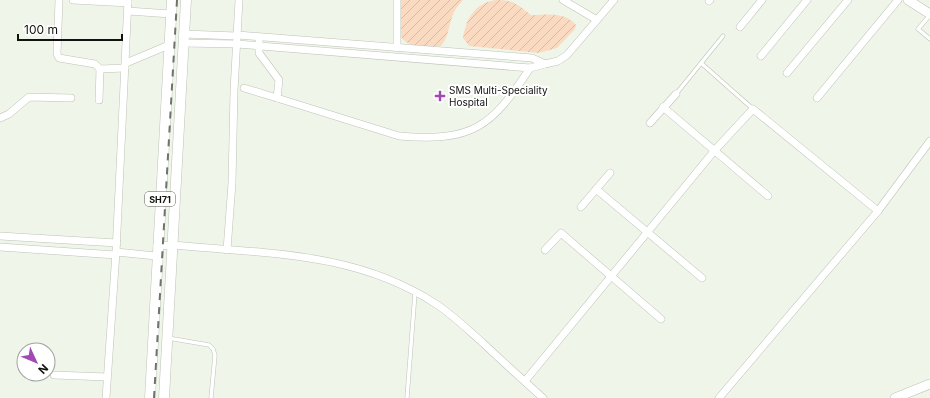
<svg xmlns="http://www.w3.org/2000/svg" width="930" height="398" font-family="Inter,sans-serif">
	<defs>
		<pattern id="garden-furrows" width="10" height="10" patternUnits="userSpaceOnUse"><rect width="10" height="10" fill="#fadbc2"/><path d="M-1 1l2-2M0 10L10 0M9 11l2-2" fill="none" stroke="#d5bba6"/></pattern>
	</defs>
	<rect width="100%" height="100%" fill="#eff6e9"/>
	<g fill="url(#garden-furrows)">
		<path d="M398,0H463C446,17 453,31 441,46C427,47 409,49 400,36Z"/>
		<path d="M495,0C514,0 517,4 531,15C546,15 565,11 576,25L575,29L557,48L539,53L469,46L463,38C466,19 474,4 495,0Z"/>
	</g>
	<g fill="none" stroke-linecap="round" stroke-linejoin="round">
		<g stroke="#bdc3b7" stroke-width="4.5">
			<g id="lane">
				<path d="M930,15L918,29L930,39"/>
				<path d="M701,63L753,109"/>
				<path d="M676,94L723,36"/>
				<path d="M168,338L209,345L213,349L215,355L211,398"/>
				<path d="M407,398L415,293"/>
			</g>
		</g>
		<g stroke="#bdc3b7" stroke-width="8">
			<g id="street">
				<path d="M59,0L57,54L59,58L95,64L100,69L125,68"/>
				<path d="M73,0L128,3"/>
				<path d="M563,0L597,20"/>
				<path d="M709,1L710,0"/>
				<path d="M128,11L171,14"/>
				<path d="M740,27L762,0"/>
				<path d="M184,34L237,36"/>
				<path d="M183,43L237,44L530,68L545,64L532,58L238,35"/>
				<path d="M397,48V0"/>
				<path d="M761,56L807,0"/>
				<path d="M126,63L169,45"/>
				<path d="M545,64L558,61L567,55L614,0"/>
				<path d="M787,73L848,0"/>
				<path d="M244,88L277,98L279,80L259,53V41"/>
				<path d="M277,98L399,136C472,142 491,128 530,68"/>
				<path d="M817,98L898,0"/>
				<path d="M99,100L100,69"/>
				<path d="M663,107L768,196"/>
				<path d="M0,118L9,114L29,97L71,98"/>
				<path d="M650,123L676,94"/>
				<path d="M596,189L702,278"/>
				<path d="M581,207L610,173"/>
				<path d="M0,236L117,243"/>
				<path d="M157,246L173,245C265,254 355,251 436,304C453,315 468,330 483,343C503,362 523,380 543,398"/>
				<path d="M0,247L116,255"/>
				<path d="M227,250L232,183L234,91L239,0"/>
				<path d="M545,250L561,233L661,319"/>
				<path d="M116,252L156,256"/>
				<path d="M54,375L107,377"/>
				<path d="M525,381L715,150L753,109L878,211"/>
				<path d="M106,398L116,252L128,0"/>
				<path d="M719,398L878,211L930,141"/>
			</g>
		</g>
		<g stroke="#bdc3b7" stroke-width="10">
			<g id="secondary">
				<path d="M908,0L930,14"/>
				<path d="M895,398L930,384"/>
			</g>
		</g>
		<g stroke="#bdc3b7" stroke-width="11">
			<g id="primary">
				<path d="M150,398L172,0"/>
				<path d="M164,398L186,0"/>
			</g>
		</g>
		<use href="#lane" stroke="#fff" stroke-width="3.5"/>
		<use href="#street" stroke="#fff" stroke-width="7"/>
		<use href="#secondary" stroke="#fff" stroke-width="9"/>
		<use href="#primary" stroke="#fff" stroke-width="10"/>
		<path stroke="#6f736c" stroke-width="2" stroke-dasharray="7 7" stroke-linecap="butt" d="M154,398L177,0"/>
	</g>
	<path fill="#a249b5" stroke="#fff" stroke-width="1.5" d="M438 90h4v4h4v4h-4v4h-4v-4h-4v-4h4z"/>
	<g text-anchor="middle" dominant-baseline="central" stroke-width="4" stroke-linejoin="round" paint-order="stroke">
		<rect fill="#fff" stroke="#585a57" stroke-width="1" x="145" y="192" width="30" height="14" rx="3"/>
		<g font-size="9" font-weight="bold" fill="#11130f">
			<text x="160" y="199">SH71</text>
		</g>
		<g font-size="10" fill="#11130f" stroke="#fff" text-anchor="start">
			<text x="449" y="90">SMS Multi-Speciality<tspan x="449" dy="12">Hospital</tspan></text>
		</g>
	</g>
	<g transform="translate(36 362) rotate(134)"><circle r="19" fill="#ffffff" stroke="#a0a19f"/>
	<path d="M0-3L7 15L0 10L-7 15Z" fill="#a249b5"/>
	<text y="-6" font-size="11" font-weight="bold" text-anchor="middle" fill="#11130f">N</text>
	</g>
	<path d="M18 34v6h104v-6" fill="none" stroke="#11130f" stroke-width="2"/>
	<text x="24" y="34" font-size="12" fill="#11130f" stroke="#ffffff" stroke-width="3" paint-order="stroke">100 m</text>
</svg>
